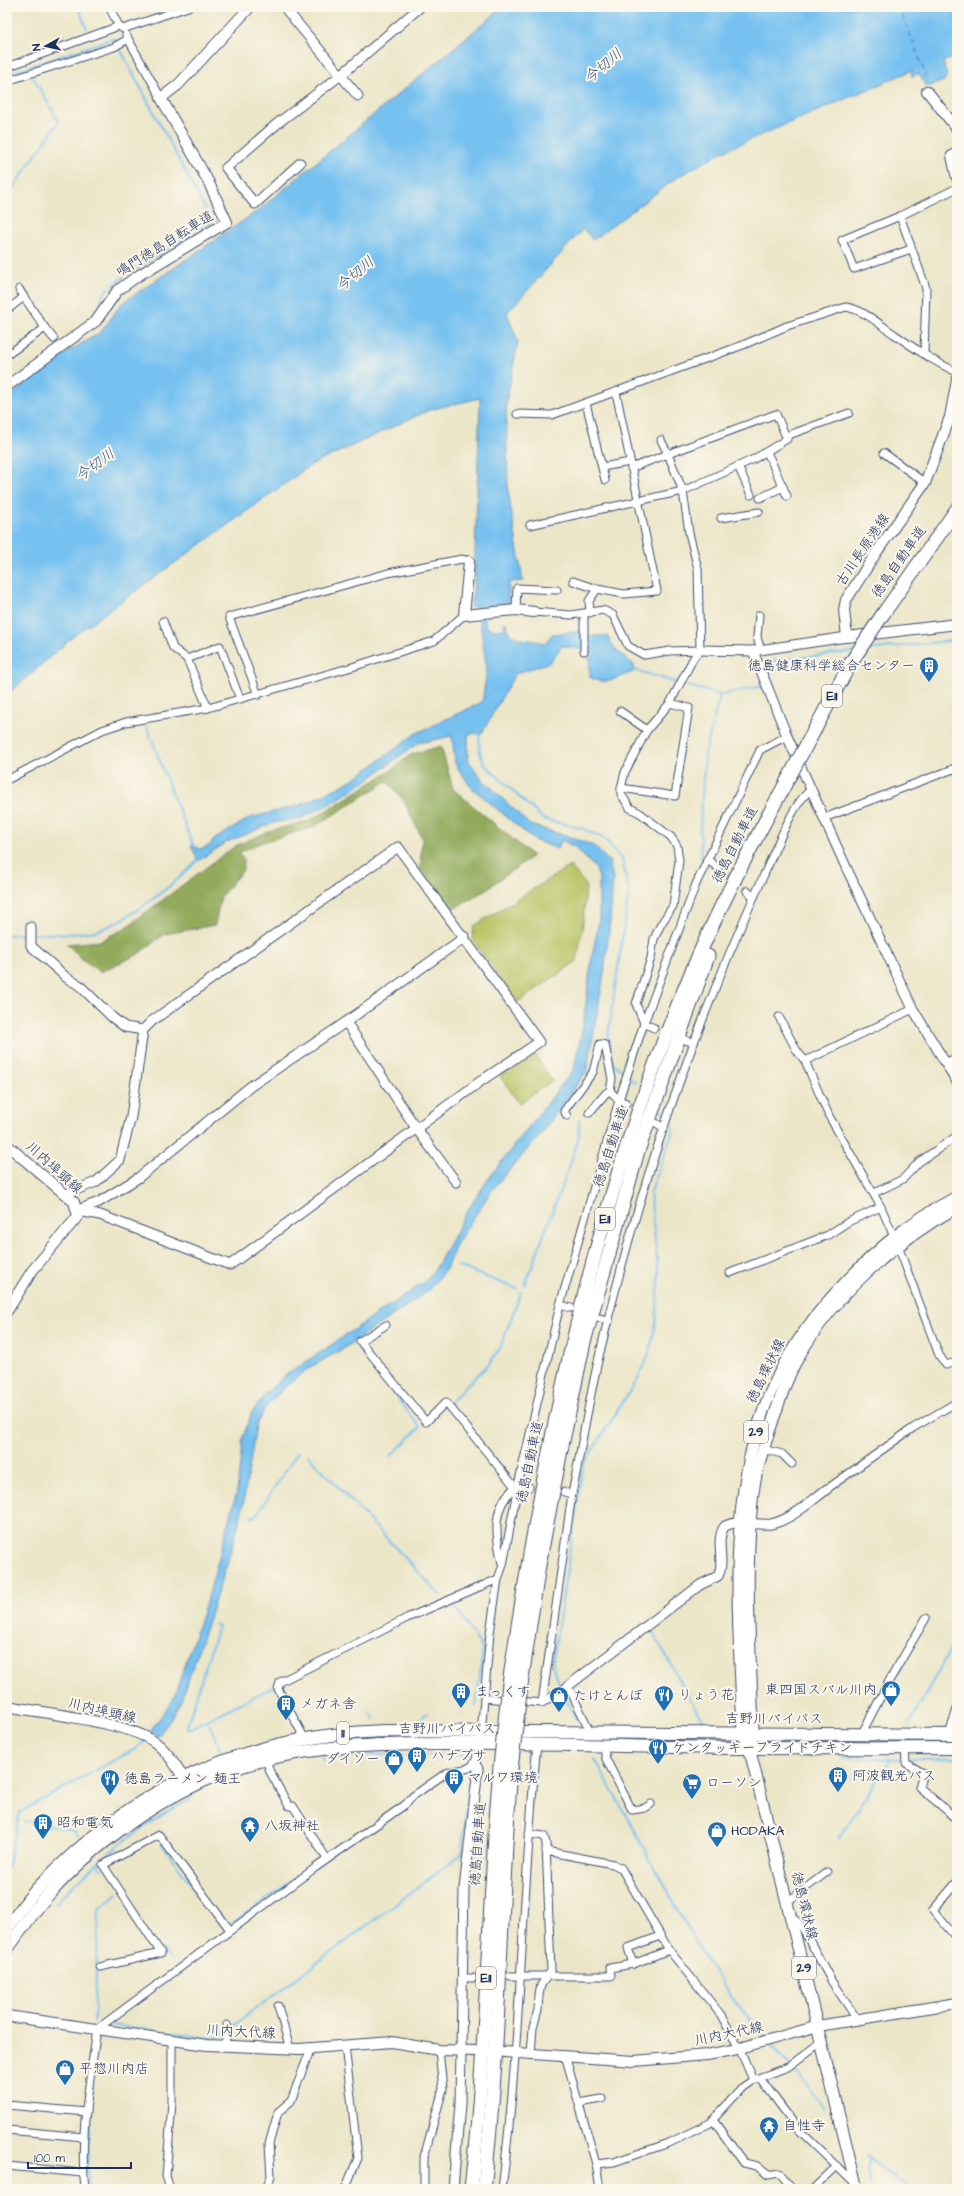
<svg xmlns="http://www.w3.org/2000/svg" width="964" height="2196" font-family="'Architects Daughter','Klee One',sans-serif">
	<rect width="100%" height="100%" fill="#fbf7ec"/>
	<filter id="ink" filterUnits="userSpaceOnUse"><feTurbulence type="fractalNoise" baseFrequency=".025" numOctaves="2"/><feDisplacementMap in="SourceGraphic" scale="8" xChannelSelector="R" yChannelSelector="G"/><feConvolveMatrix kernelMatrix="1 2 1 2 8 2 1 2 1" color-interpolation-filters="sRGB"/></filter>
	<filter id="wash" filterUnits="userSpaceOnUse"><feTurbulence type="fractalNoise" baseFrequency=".012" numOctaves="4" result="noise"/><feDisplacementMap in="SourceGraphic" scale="16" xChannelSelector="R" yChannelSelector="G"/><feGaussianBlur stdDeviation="0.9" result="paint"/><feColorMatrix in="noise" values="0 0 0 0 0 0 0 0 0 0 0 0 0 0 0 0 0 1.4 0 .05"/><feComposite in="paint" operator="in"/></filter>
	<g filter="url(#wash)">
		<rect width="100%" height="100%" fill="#ece6c9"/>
		<g fill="#b9c567" stroke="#6a7a62">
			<path d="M570,866L586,885L583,923L577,961L521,1000L515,1001L472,939L474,926Z"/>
			<path d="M534,1053L552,1081L519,1103L500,1076Z"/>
		</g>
		<path fill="#92aa5c" stroke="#566c5d" d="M441,746L453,789L533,856L482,892L451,910L420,869L422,838L403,800L387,781L314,827L260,843L238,853L244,860L243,870L221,896L215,925L165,934L137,955L100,972L82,959L67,944L100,941L125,928L235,846L272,830L309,821L392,770L410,755Z"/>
		<g fill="#76c1f0" stroke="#4878a7">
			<path d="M503,7H957V56L943,62L947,75L944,81L927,87L918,73L913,77L911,74L913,71H911L726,150L679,176L593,240L583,229L507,313L518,342L506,403L508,491L523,581L509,582L508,607H470L474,587L480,398L429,410L311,465L76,634L7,695V398L61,356L101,332L121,304L259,210Z"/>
			<path d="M479,617L485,618L486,627L495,630L505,629L504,623H507L509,634L517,638L546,643L552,634L582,631V636H607L616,650L634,665L633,672C618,677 605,687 590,677L589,650L562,646L550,662L515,674L482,733L468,734V760L483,780L530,825L573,838L594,846L609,861L613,879L610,922L604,974L587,1071L542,1133L492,1190L457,1243L446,1269L427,1292L346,1347L309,1368L284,1388L265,1408L256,1425L242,1512L227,1564L182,1699L171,1719L158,1736L150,1731L173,1700L209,1594L237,1491L243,1437L252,1412L266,1393L282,1378L426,1281L436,1268L467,1211L491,1175L574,1069L583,1026L591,962L599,920V878L596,869L575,847L561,840L558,849L534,840L470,786L455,763L452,736L418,743L362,784L326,806L301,818L273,823L227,842L198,861L191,845L200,849L209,846L215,839L250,818L300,805L341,786L361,774L415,734L482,702L487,670Z"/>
		</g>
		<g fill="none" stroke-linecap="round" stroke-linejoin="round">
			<g stroke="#76c1f0" stroke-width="2">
				<path d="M78,7L87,29"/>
				<path d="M7,74L115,38L117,43"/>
				<path d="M7,196L59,122L33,77"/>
				<path d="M100,301L106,290L126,275L212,222L119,47"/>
				<path d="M865,650L957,640"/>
				<path d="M634,670L720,695L764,686"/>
				<path d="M770,685L774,684L766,665L770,661L853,652"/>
				<path d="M147,727L170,788L194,847"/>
				<path d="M479,731L480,753L484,764L543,819L581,828L605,839L622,859L629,891L608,1037L613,1063L626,1074"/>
				<path d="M702,860L700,828L705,754L720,695"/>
				<path d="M34,934C52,934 78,935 95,931C125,924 179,881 199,858"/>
				<path d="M7,935L28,934"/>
				<path d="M629,1077L636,1083"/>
				<path d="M661,1109L666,1115"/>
				<path d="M458,1266L517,1289"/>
				<path d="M525,1285L571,1162L579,1136V1119"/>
				<path d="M357,1347L420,1427L391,1456"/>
				<path d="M449,1403L491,1362L502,1343L521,1292"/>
				<path d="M308,1455L440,1595"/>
				<path d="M251,1516L255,1517L298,1452"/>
				<path d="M455,1607L483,1649L476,1706"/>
				<path d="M214,1624L218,1626L187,1726L188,1729L277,1685"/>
				<path d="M651,1629L702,1720"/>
				<path d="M891,1685L907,1658"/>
				<path d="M561,1688L552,1665L583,1465L637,1380L650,1351L656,1323L659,1277L650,1194L673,1131L672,1121L669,1118"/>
				<path d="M563,1692L576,1720"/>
				<path d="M370,1713L374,1719"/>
				<path d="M415,1723L427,1713"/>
				<path d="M210,1725L220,1750"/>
				<path d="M909,1725L954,1642"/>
				<path d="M842,1758L904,1759"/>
				<path d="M321,1759L367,1755H466"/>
				<path d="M595,1759L702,1954L732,1998L765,2037"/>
				<path d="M908,1759L957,1758"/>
				<path d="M24,1821L74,1830L78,1836"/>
				<path d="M839,1839L890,1759"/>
				<path d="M162,1845L224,1928"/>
				<path d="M98,1864L101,1868"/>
				<path d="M7,1869L20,1812L135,1749L145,1740"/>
				<path d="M55,1904C95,1862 139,1825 191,1799"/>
				<path d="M232,1924L307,1870"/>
				<path d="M163,1949L172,1962"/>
				<path d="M94,2022L99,1909L118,1893"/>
				<path d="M112,2025L215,2039L225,2031"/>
				<path d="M229,2029L462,1854L468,1782"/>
				<path d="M770,2043L789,2064"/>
				<path d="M792,2067L823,2107"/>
				<path d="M866,2156L910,2189"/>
				<path d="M870,2185L867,2169L870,2159"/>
				<path d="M89,2189L87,2171L92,2086"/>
			</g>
			<path stroke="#325482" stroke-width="1" stroke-dasharray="5 4" stroke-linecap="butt" d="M899,7L926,75L922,78"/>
		</g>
	</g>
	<g filter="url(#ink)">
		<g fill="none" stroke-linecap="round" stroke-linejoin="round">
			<g stroke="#c2c1b4" stroke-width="7" stroke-dasharray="7 3.5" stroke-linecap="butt">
				<path d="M718,868L747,891"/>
				<path d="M626,1103L641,1113"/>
			</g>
			<g stroke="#3a4a6e" stroke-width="9">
				<g id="minor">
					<path d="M109,7L119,26"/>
					<path d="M126,35L161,98"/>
					<path d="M7,67L119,26L123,29L188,7"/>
					<path d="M7,81L114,47L128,39"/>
					<path d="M900,216L926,288L924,354"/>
					<path d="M911,249L854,269L842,240L900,216L957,188"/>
					<path d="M19,289L24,297"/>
					<path d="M7,310L24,297L45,328L7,355"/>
					<path d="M45,328L54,339"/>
					<path d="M586,403L605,480"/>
					<path d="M517,414L552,415L743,345L787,326L846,307C864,310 879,324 894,334C914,348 934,362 957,372"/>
					<path d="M776,414L787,439L754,459L683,491L668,454Z"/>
					<path d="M786,436L849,413"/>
					<path d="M767,452L787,496"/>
					<path d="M884,453L925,483"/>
					<path d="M738,466L751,495"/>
					<path d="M602,467L630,462"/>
					<path d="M631,468L668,454L661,440"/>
					<path d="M760,498L783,487"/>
					<path d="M721,518L759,512"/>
					<path d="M530,525L683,491L689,533L698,569L700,650"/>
					<path d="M573,581L597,589L624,594L657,591L616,392"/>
					<path d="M516,610L517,588L557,590"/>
					<path d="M534,612L571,615L603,610L613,615L628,646L644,655L670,651L700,650"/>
					<path d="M590,613L589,601L597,589"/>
					<path d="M759,615L757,637L760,648"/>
					<path d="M163,621L173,648L187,659L208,708"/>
					<path d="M584,651V614"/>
					<path d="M187,659L220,646L240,699"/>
					<path d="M258,695L229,617L388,573L462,559L469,561"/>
					<path d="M620,711L647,730"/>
					<path d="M7,780L102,730L126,722L208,708L352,667L434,641L464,615"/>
					<path d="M621,788L675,796L689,708L670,703"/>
					<path d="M824,818L956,768"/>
					<path d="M707,859L718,868"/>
					<path d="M747,891L754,897"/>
					<path d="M779,1017L797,1051L805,1061L829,1116L881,1207L898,1246L939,1355L946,1365L957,1362"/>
					<path d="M654,1028L644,1023L636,1004L651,958L654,939L661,924L673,906L679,861L677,846L671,837L640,813L630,808L621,794V788L625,772L647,730L670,703L694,657L700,650"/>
					<path d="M685,1040L694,1043"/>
					<path d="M805,1061L913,1009"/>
					<path d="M626,1103L619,1100L644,1023L696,884L760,750L787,736"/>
					<path d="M567,1116L564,1111L593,1072L600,1044L605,1045L612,1079L610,1091L606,1093L589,1113"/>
					<path d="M656,1123L664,1128"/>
					<path d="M874,1193L903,1179L919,1162L957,1136"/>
					<path d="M730,1273L828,1235L848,1222L881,1207"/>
					<path d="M560,1305L571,1308"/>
					<path d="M600,1318L609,1321"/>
					<path d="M386,1325L360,1341L426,1422L446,1402L515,1487"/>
					<path d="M763,1449L782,1454L792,1464"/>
					<path d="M827,1489L913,1428L957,1402"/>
					<path d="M564,1492L572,1494C581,1450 588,1405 598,1361C636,1195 692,1032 763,877C773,856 793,801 811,790"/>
					<path d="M502,1563C495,1534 491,1505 518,1485L529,1487"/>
					<path d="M484,1698L542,1703L568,1686L591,1733"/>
					<path d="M542,1703L572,1494"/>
					<path d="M862,1733L889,1681L926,1618"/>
					<path d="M949,1735L957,1709"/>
					<path d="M306,1741L278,1689L280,1682L407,1618L498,1579"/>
					<path d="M603,1745L606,1759L632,1810L645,1808L651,1804"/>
					<path d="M905,1748L906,1763L923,1773L919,1787L957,1819"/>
					<path d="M266,1759L270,1772L289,1806H293L327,1859"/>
					<path d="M529,1834L544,1836L546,1843L551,1971L541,1985L539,1995L538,2010L533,2028L531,2054"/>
					<path d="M546,1851L613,1864L621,1868L669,1950L721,2015L741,2052L753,2080"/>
					<path d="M957,1882L933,1910L957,1939"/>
					<path d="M787,1902L827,1872"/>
					<path d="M791,1916L801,1925L832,1982L857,2019"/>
					<path d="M633,1964L628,1948L660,1936"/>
					<path d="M100,1967L161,1953L103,1865L159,1835L230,1930"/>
					<path d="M510,1976H611L610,1968L633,1964L669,1950"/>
					<path d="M462,1978H473"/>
					<path d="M278,2006L290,2049"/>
					<path d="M223,2046L228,2034L227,2025"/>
					<path d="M565,2055L596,2164L600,2189"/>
					<path d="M760,2078L798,2129L854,2183"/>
					<path d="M579,2103L602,2099"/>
					<path d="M7,2105L86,2112"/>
					<path d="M713,2120L744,2163L757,2166L768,2175L779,2173L792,2189"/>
					<path d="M7,2130L84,2137"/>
					<path d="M596,2164L614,2162L669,2143L710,2123L743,2087L753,2080L788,2067L822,2041"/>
					<path d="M7,2166L83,2173"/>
					<path d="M85,2189C79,2136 90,2081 97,2029L315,1868L406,1804L413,1796L446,1773L469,1768L475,1763L480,1744L490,1633L498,1579L503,1565L518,1485L560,1305L619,1100L610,1091"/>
					<path d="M170,2189L166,2176L172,2103V2040"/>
					<path d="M266,2189L271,2176L269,2144L278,2112L291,2101L311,2048"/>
					<path d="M345,2189L358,2158L345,2046"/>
					<path d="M424,2189V2157L443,2089L439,2050"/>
					<path d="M502,2189C521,2041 522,1892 537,1744"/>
					<path d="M813,2189L837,2166"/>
				</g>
			</g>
			<g stroke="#3a4a6e" stroke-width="11">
				<g id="tertiary">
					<path d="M284,7L358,96"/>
					<path d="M300,163L255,204L226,168L278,123L341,75L420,7"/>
					<path d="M700,650L753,651L847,637"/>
					<path d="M753,651L787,736L846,867L913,1009L957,1082"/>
					<path d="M956,768L957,770"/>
					<path d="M31,927V946L67,978L79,985L113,1018L125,1027L143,1030"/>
					<path d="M346,1022L416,1128L456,1182"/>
					<path d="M946,1063L957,1059"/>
					<path d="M66,1194L96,1182L120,1160L131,1117L143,1030L152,1021L398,847L539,1042L481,1081L230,1265L100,1215L78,1211"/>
					<path d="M78,1210L99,1202L138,1178L251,1086L346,1022L465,937"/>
					<path d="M568,1686L700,1585L718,1576C726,1562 714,1539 725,1526C740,1519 755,1526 771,1524C791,1520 811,1501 827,1489"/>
					<path d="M453,2189L460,2104L464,1889L478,1769L475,1763"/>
				</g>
			</g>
			<g stroke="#3a4a6e" stroke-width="12">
				<g id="secondary">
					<path d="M927,91L957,129"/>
					<path d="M957,153L952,156L957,178"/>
					<path d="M957,380L950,417L925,483L876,553L846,600L844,610L847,637L957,624"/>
					<path d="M7,386L96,321L117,291L136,277L227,222L208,181L161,98L178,85L250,7"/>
					<path d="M469,561L464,615L516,610L534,612"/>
					<path d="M7,1145L74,1202L78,1216L32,1271L7,1311"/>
					<path d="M7,1706C43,1713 129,1722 156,1743C170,1754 179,1769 187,1785"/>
					<path d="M7,2016L207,2045L299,2049L392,2042L439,2050L475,2051"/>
					<path d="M504,2052L634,2061L707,2055L733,2050L818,2026L957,2003"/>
				</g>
			</g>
			<g stroke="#3a4a6e" stroke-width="13">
				<g id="primary">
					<path d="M751,1741L753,1733C751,1656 744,1579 752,1502C754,1475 763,1449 772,1423C779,1403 785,1382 795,1363C830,1298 892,1243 957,1207"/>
					<path d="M857,2189L749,1747L743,1733C737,1565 716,1415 844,1284C880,1246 911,1221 957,1197"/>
				</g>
			</g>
			<g stroke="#3a4a6e" stroke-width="14">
				<g id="trunk">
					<path d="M7,1928C18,1914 28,1898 41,1885C137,1785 245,1736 384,1731L957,1735"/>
					<path d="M7,1949C20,1931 33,1912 47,1896C90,1848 145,1807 203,1781C281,1745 365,1744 449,1744C525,1743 600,1746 675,1747C769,1749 863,1748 957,1748"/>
				</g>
			</g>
			<g stroke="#3a4a6e" stroke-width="15">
				<g id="motorway">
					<path d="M883,614L957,509"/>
					<path d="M509,1684C545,1444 594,1202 689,978C717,910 752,845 787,781"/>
					<path d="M521,1685L539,1565L560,1455L584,1342L638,1151L708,956"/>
					<path d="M471,2189C487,2049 488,1908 500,1767"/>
					<path d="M484,2189C500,2049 500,1909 511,1769"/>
				</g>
			</g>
			<use href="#minor" stroke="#fff" stroke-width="7"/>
			<use href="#tertiary" stroke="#fff" stroke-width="9"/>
			<use href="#secondary" stroke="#fff" stroke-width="10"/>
			<use href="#primary" stroke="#fff" stroke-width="11"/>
			<use href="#trunk" stroke="#fff" stroke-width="12"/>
			<use href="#motorway" stroke="#fff" stroke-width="13"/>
			<g stroke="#3a4a6e" stroke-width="15" stroke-linecap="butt">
				<g id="motorway-bridge">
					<path d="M787,781L850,664L883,614"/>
					<path d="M500,1767L509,1684"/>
					<path d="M511,1769L521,1685"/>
				</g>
			</g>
			<use href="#motorway-bridge" stroke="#fff" stroke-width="13"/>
		</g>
	</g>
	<defs>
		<g id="building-pin" transform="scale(1)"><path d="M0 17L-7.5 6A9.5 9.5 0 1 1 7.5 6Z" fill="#1f6fb2" stroke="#fbf7ec"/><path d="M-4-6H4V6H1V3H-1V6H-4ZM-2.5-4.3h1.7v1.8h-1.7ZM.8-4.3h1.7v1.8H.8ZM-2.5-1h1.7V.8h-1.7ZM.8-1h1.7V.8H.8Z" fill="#fff"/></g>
		<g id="shop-pin" transform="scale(1)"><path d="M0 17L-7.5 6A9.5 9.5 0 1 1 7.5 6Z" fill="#1f6fb2" stroke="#fbf7ec"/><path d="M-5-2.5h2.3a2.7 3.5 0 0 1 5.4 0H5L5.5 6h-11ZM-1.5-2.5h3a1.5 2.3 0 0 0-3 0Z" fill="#fff"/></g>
		<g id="restaurant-pin" transform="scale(1)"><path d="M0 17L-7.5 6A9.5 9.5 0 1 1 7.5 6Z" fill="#1f6fb2" stroke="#fbf7ec"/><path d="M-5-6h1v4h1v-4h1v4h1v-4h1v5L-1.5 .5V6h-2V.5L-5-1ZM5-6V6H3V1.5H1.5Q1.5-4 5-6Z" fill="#fff"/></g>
		<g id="supermarket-pin" transform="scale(1)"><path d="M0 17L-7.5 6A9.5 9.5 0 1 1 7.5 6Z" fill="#1f6fb2" stroke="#fbf7ec"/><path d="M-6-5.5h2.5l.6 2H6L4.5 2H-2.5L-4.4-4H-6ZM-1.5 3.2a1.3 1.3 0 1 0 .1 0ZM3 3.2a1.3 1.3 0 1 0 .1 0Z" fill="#fff"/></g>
		<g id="temple-pin" transform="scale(1)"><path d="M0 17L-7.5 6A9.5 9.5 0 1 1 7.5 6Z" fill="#1f6fb2" stroke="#fbf7ec"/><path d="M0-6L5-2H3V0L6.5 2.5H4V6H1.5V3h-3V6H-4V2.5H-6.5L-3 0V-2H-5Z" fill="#fff"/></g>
	</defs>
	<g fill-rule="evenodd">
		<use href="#building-pin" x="929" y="666"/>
		<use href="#shop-pin" x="891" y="1690"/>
		<use href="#building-pin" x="461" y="1692"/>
		<use href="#restaurant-pin" x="664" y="1695"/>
		<use href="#shop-pin" x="559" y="1696"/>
		<use href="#building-pin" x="286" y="1704"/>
		<use href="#restaurant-pin" x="658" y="1748"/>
		<use href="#building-pin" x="417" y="1756"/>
		<use href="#shop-pin" x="394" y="1759"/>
		<use href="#building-pin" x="838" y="1776"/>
		<use href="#building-pin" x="454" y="1778"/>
		<use href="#restaurant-pin" x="110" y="1779"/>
		<use href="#supermarket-pin" x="692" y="1783"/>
		<use href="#building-pin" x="43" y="1823"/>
		<use href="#temple-pin" x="250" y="1826"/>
		<use href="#shop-pin" x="717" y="1831"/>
		<use href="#shop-pin" x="65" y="2069"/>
		<use href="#temple-pin" x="769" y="2126"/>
	</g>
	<g text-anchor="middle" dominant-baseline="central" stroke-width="4" stroke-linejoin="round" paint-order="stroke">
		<g fill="#fbf7ec" stroke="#5e6b89" stroke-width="1">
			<rect x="822" y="685" width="20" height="22" rx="3"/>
			<rect x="595" y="1208" width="20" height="22" rx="3"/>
			<rect x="744" y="1421" width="24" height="22" rx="3"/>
			<rect x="337" y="1722" width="12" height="22" rx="3"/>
			<rect x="792" y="1957" width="24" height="22" rx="3"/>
			<rect x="476" y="1967" width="20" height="22" rx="3"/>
		</g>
		<g font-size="13" font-weight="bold" fill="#1b2f5e">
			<text x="832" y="696">E11</text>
			<text x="605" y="1219">E11</text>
			<text x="756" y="1432">29</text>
			<text x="343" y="1733">11</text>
			<text x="804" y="1968">29</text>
			<text x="486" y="1978">E11</text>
		</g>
		<g font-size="14" fill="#1b2f5e" stroke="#fbf7ec">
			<text transform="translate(165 244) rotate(-32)">鳴門徳島自転車道</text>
			<text transform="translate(863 550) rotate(-56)">古川長原港線</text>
			<text transform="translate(899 562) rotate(-55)">徳島自動車道</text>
			<text transform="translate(735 845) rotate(-63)">徳島自動車道</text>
			<text transform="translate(611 1147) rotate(-72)">徳島自動車道</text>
			<text transform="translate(54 1168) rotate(42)">川内埠頭線</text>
			<text transform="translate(766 1371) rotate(-64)">徳島環状線</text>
			<text transform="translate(530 1462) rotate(-78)">徳島自動車道</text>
			<text transform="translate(102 1711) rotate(13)">川内埠頭線</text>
			<text x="774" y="1719">吉野川バイパス</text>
			<text x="447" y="1729">吉野川バイパス</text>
			<text transform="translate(478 1844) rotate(-86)">徳島自動車道</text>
			<text transform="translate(804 1906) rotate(76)">徳島環状線</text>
			<text transform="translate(241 2032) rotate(3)">川内大代線</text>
			<text transform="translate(729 2034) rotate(-12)">川内大代線</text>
		</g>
		<g font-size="14" fill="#1b2f5e" stroke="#fbf7ec" text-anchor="start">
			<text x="915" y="666" text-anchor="end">徳島健康科学総合センター</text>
			<text x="877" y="1690" text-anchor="end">東四国スバル川内</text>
			<text x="475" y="1692">まっくす</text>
			<text x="678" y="1695">りょう花</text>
			<text x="573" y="1696">たけとんぼ</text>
			<text x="300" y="1704">メガネ舎</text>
			<text x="672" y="1748">ケンタッキーフライドチキン</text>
			<text x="431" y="1756">ハナブサ</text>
			<text x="380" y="1759" text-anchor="end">ダイソー</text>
			<text x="852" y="1776">阿波観光バス</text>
			<text x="468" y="1778">マルワ環境</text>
			<text x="124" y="1779">徳島ラーメン 麺王</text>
			<text x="706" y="1783">ローソン</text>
			<text x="57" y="1823">昭和電気</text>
			<text x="264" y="1826">八坂神社</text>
			<text x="731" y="1831">HODAKA</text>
			<text x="79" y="2069">平惣川内店</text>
			<text x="783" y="2126">自性寺</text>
		</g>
		<g font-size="15" font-style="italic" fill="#325482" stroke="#fbf7ec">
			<text transform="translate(603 66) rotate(-40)">今切川</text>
			<text transform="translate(355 274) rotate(-40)">今切川</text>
			<text transform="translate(95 465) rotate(-36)">今切川</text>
		</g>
	</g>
	<rect width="964" height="2196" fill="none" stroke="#fbf7ec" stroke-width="24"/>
	<g transform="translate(46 46) rotate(262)" stroke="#fbf7ec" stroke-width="3" paint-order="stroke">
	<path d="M0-3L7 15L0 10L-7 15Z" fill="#1b2f5e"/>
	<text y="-6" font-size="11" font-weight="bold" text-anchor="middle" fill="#1b2f5e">N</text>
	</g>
	<path d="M28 2162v6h103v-6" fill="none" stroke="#1b2f5e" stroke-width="2"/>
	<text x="34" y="2162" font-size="12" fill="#1b2f5e" stroke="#fbf7ec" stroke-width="3" paint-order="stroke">100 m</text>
</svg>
